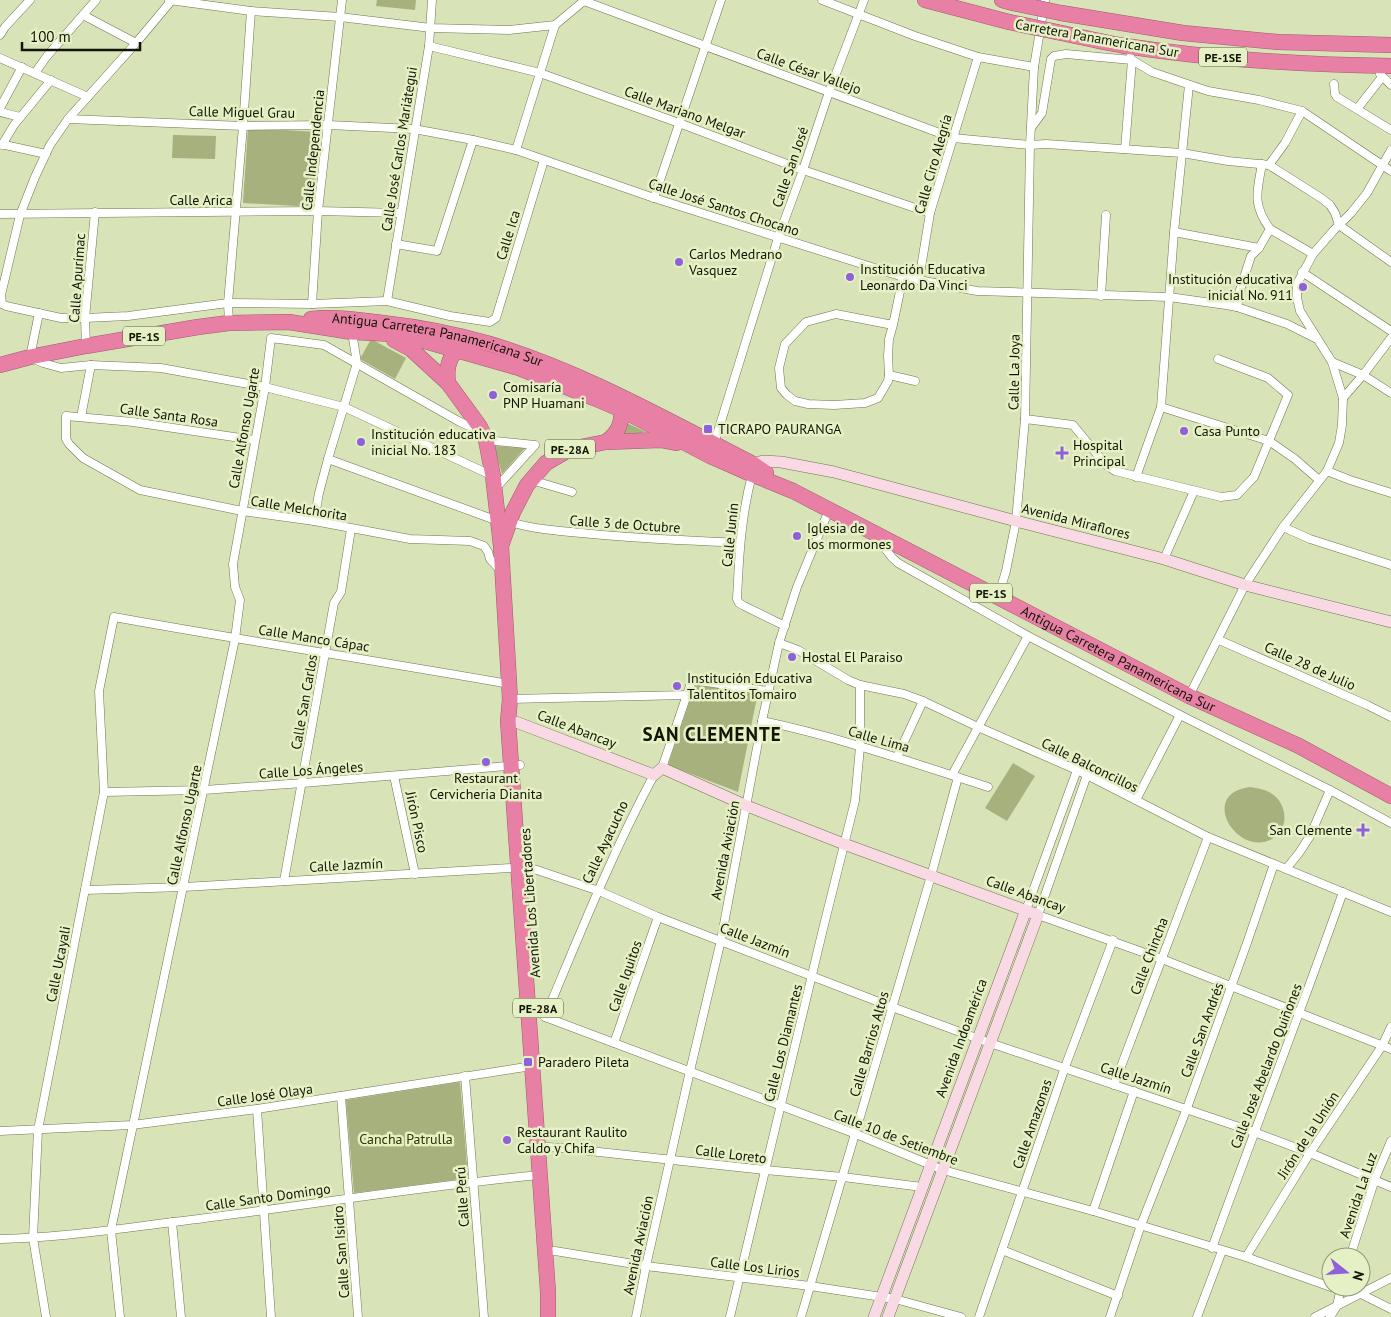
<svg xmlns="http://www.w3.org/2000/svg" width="1391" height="1317" font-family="'PT Sans',sans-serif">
	<rect width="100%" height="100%" fill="#d9e3b8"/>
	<g fill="#a6b17d">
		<path d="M377,0H416L415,10L376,6Z"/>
		<path d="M248,128L318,132L314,207L243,203Z"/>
		<path d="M173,135L216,136L215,159L172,158Z"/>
		<path d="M371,339L406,358L395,379L360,359Z"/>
		<path d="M625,422L646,432L618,438Z"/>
		<path d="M494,446L525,448L502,474Z"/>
		<path d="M695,685L758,692L738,792L668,765Z"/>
		<path d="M1013,763L1035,776L1007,821L985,808Z"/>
		<path d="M1250,787C1256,788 1263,789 1269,792C1287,801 1291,828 1272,839C1238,858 1197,794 1250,787Z"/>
		<path d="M460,1082L468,1178L354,1193L346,1100Z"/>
	</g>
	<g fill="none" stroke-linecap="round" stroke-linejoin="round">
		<g stroke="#6e764f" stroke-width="9">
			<g id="street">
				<path d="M169,0L251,11L340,17L431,28L509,30L555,25L585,0"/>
				<path d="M172,0L136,43L68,119L50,145L35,177L20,215L1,295L2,304L6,306L61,318H85L128,316L228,303L312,304L387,301L450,316L490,322L496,318L544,160"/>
				<path d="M822,0L915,36L978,57L1034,67"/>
				<path d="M584,1L953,138L1030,145L1046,144L1182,153L1228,161L1269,165L1321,198L1330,205L1335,213L1339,225L1391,262"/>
				<path d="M83,15L136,43"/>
				<path d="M0,35L5,27L30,0"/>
				<path d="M429,46L540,73L679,123L803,170L930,213"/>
				<path d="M1130,57L1132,60L1152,72L1208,91L1259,100L1302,111"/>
				<path d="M0,58L88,97"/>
				<path d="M35,73L47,56L96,0"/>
				<path d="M1380,74L1391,85"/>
				<path d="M1334,84L1335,94L1337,97L1391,130"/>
				<path d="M0,108L22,67"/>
				<path d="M1357,109L1382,77"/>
				<path d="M0,112L20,117"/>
				<path d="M68,119L243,126L328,125L414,129L473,140L516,150L654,198L903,277L977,291L1169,297L1226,305L1237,307L1287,324L1317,339"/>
				<path d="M1031,128L1042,113L1051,59L1054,56L1066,54L1132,60L1125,149"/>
				<path d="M0,144L46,154"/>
				<path d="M2,145L14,125L51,80"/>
				<path d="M516,150L555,25"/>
				<path d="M1269,165L1285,143L1302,111L1391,171"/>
				<path d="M654,198L721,0"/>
				<path d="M0,214L318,211L401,213"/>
				<path d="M1270,229L1313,254"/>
				<path d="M1174,232L1259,248"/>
				<path d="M396,244L437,251L473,140"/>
				<path d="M1302,272L1391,331"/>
				<path d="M919,280L930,213L978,57"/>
				<path d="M1101,296L1106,215"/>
				<path d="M387,301L429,46L432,0"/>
				<path d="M312,304L318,211L342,0"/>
				<path d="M1237,307L1240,290L1251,256L1259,248L1270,229C1252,204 1257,192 1262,164"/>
				<path d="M39,313L30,357L43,363L61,368L91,365L161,368L265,387L344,407L493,476"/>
				<path d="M229,323L228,303L243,126L251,11"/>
				<path d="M893,325L836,314L806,322L785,344L779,368L781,388L787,395L795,401L808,404L834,405L865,403L878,398L888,381L889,375L888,356L889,339L893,325L903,277"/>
				<path d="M86,346L85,318L95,212"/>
				<path d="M1332,362L1363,375L1391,338"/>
				<path d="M889,375L915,381"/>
				<path d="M1343,398L1363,375L1391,393"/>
				<path d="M1161,407L1269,441L1295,459L1319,480"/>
				<path d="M81,417L91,365"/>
				<path d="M1025,419L1073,425L1106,465L1115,471L1221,497L1237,495L1254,477L1288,395L1268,378L1218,359"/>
				<path d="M254,440L133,422L66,416V439L69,444L83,458L140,490L242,511L314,521L410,539L470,541L484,546L488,552L490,559L500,570"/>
				<path d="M486,440L535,445L495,489"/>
				<path d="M714,444L778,238L803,170L829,92L864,0"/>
				<path d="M328,459L498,521"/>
				<path d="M1327,471L1350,480L1391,493"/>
				<path d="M752,475C741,516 739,557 737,599L739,603L744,606L785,626"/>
				<path d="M1136,477L1161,407L1174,232L1189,85"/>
				<path d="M531,480L572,492"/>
				<path d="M314,521L319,493L328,459L357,363L352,332"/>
				<path d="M510,522C533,529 558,531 582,533C634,539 687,540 740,543"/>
				<path d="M1283,527L1310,539L1391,565"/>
				<path d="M879,536C884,547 888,555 898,563L1028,636L1180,715L1330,790L1391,823"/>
				<path d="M1164,559L1194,491"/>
				<path d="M998,597L1006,571L1016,521L1025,419L1030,145L1034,67L1045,0"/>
				<path d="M1219,640L1367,705L1391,717"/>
				<path d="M779,643L798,650L848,680L860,685L904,694L923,701L978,727L1077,770L1208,837L1391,912"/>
				<path d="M1189,696L1245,585L1283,527L1327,471L1339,443L1342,425L1343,398L1332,362L1300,311L1297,298V284L1313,254L1334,230L1351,213L1367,193L1391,150"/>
				<path d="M510,699L687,695"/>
				<path d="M762,721C839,737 913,763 988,787"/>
				<path d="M897,757L923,701"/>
				<path d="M662,768L692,680L768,691"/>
				<path d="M952,775L1028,636"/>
				<path d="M1087,775L1038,915L1162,959L1391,1049"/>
				<path d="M394,776L415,874"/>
				<path d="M104,792L204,790L303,783L520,765"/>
				<path d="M1136,800L1180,715"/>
				<path d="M1286,869L1299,853L1310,836L1330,790"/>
				<path d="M284,881L334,603L341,592L351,529"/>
				<path d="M85,890L184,887L528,867L599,891L658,917L892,1007L990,1043L1254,1132L1310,1153L1391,1187"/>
				<path d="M1026,910L1077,770"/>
				<path d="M545,1017L856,1134L943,1170L1093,1211L1246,1257L1331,1287"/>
				<path d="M545,1017C579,936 612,853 654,775"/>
				<path d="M614,1043L658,917"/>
				<path d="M465,1076L484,1317"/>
				<path d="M1114,1085L1208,837"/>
				<path d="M341,1096L358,1317"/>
				<path d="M257,1109L271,1317"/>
				<path d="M0,1131L132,1125L257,1109L532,1066"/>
				<path d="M537,1148L547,1147L562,1148L765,1170L843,1177L922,1187"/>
				<path d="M1093,1211L1134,1091"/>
				<path d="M172,1222L181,1317"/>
				<path d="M0,1239C58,1238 116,1229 174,1222C296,1207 417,1187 539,1175"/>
				<path d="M1212,1248C1255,1129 1301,1011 1343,892"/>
				<path d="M1002,1250L1118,1296"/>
				<path d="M545,1252L555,1251L646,1266L810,1286L895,1299L961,1317"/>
				<path d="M1246,1257L1310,1153L1382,1046L1391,1027"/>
				<path d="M1350,1257L1375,1179L1391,1141"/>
				<path d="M1332,1287L1361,1294L1391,1309"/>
				<path d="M46,1317L33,1238L38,1130L104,792L99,691L114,617C246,641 378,661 509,684"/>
				<path d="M120,1317L111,1230L235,639L240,600L235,587L233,564L265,387L271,338L324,345L460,422L469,426L478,427"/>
				<path d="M636,1317L646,1266L690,1071L721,940L762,721L779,643L797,587L829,510"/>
				<path d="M730,1317L823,929L855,801L860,747V685"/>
				<path d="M801,1317L931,876L958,777"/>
				<path d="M979,1317L1065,1067L1113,940"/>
				<path d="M1110,1317L1141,1225L1187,1108L1247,943L1274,864"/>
				<path d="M1197,1317L1222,1251"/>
				<path d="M1315,1317L1391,1278"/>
				<path d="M1330,1317L1337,1306L1341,1287"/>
			</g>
		</g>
		<g stroke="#6e764f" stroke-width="12">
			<g id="secondary">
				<path d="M753,464L763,461L781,462L834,472L1016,521L1164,559L1245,585L1391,622"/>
				<path d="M516,722L654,775L662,768L747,806L844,844L1038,915L888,1317"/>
				<path d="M874,1317L1026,910"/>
			</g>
		</g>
		<g stroke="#9d5b6d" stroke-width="16">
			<g id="highway">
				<path d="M925,0L1009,22"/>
				<path d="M1002,0L1013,3"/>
				<path d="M1061,13L1183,33L1278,42L1391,45"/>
				<path d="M1057,32C1080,37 1102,42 1125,46C1213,59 1302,65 1391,66"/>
				<path id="s1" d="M311,319C334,316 359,320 383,323C419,327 455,334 490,344C583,372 667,420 753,464L766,473"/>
				<path d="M394,340L411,349L448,383L480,427L486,440L493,476L501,546L510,699L508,721L548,1292V1317"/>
				<path id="s2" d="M0,365L30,357L86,346L198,327L229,323L289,322L352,332L392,334L428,342L519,368L594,398L622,410L710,456L744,471L793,491L1189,696L1299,746L1391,796"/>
				<path d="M448,383C446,366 449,355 463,345"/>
				<path d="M606,442C621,431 624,418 619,402"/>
				<path d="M502,543L513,512L527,485L546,463L570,449L606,442L661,440L676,443"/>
			</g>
		</g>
		<use href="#street" stroke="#fff" stroke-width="8"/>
		<use href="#secondary" stroke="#f8d9e4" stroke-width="11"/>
		<use href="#highway" stroke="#e880a5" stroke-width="15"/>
		<g stroke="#9d5b6d" stroke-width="16" stroke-linecap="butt">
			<g id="highway-bridge">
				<path d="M1013,3L1061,13"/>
				<path d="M1009,22L1057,32"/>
			</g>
		</g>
		<use href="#highway-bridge" stroke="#e880a5" stroke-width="15"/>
	</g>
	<g fill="#8e60d9" stroke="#e6f0c5" stroke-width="2">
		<circle cx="679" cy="262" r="5"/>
		<circle cx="850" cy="277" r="5"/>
		<circle cx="1303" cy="287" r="5"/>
		<circle cx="493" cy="395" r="5"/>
		<rect x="703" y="424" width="10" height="10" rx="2.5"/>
		<circle cx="1184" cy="431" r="5"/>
		<circle cx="361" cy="442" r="5"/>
		<path d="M1059.5 445.5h5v5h5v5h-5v5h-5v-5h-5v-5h5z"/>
		<circle cx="797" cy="536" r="5"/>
		<circle cx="792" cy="657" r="5"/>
		<circle cx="677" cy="686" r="5"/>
		<circle cx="486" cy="762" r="5"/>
		<path d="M1360.5 822.5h5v5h5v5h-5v5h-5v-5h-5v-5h5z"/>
		<rect x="523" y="1057" width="10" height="10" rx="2.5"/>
		<circle cx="507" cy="1140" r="5"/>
	</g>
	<g text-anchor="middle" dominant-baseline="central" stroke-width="5" stroke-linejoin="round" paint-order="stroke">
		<g fill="#e6f0c5" stroke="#52573f" stroke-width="1">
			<rect x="1199" y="47.5" width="48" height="19" rx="4"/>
			<rect x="123" y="326.5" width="42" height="19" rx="4"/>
			<rect x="545" y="439.5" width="50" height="19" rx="4"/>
			<rect x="970" y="583.5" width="42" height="19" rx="4"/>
			<rect x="513" y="998.5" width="50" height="19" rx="4"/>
		</g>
		<g font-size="12" font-weight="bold" fill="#121506">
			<text x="1223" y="57">PE-1SE</text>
			<text x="144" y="336">PE-1S</text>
			<text x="570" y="449">PE-28A</text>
			<text x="991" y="593">PE-1S</text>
			<text x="538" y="1008">PE-28A</text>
		</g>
		<g font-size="14" fill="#121506" stroke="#e6f0c5">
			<text transform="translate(1097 38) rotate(10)">Carretera Panamericana Sur</text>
			<text transform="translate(809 71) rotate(20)">Calle César Vallejo</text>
			<text transform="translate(242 112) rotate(1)">Calle Miguel Grau</text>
			<text transform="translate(685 112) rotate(20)">Calle Mariano Melgar</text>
			<text transform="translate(399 149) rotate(-81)">Calle José Carlos Mariátegui</text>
			<text transform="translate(313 150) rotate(-84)">Calle Independencia</text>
			<text transform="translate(933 164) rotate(-74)">Calle Ciro Alegría</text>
			<text transform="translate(790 167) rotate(-71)">Calle San José</text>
			<text x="201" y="200">Calle Arica</text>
			<text transform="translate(724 207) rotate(18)">Calle José Santos Chocano</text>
			<text transform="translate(508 235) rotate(-73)">Calle Ica</text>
			<text transform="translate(77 278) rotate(-86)">Calle Apurímac</text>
			<text stroke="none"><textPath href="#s1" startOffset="129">Antigua Carretera Panamericana Sur</textPath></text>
			<text transform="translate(1014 372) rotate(-89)">Calle La Joya</text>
			<text transform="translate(169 415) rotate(8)">Calle Santa Rosa</text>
			<text transform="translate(244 428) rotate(-80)">Calle Alfonso Ugarte</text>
			<text transform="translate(299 508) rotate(9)">Calle Melchorita</text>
			<text transform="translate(1076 521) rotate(14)">Avenida Miraflores</text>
			<text transform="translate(625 524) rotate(4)">Calle 3 de Octubre</text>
			<text transform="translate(730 535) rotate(-84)">Calle Junín</text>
			<text transform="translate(314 638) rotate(9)">Calle Manco Cápac</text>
			<text stroke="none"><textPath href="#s2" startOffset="1195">Antigua Carretera Panamericana Sur</textPath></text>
			<text transform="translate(1310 666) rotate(24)">Calle 28 de Julio</text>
			<text transform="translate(304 702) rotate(-80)">Calle San Carlos</text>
			<text transform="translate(577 729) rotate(21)">Calle Abancay</text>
			<text transform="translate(879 739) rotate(16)">Calle Lima</text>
			<text transform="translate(1090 765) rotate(26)">Calle Balconcillos</text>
			<text transform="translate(311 770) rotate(-4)">Calle Los Ángeles</text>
			<text transform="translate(417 822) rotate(78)">Jirón Pisco</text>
			<text transform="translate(184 825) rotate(-78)">Calle Alfonso Ugarte</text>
			<text transform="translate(605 842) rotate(-65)">Calle Ayacucho</text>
			<text transform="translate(725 850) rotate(-79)">Avenida Aviación</text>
			<text transform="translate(346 865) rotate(-3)">Calle Jazmín</text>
			<text transform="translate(1026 894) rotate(20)">Calle Abancay</text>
			<text transform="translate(530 903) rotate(-94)">Avenida Los Libertadores</text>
			<text transform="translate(755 940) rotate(21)">Calle Jazmín</text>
			<text transform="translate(1149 956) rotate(-69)">Calle Chincha</text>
			<text transform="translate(58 964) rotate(-79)">Calle Ucayali</text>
			<text transform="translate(625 976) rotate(-71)">Calle Iquitos</text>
			<text transform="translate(1202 1030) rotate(-70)">Calle San Andrés</text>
			<text transform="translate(961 1038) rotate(-70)">Avenida Indoamérica</text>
			<text transform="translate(783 1043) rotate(-76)">Calle Los Diamantes</text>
			<text transform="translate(869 1044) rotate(-74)">Calle Barrios Altos</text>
			<text transform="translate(1266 1066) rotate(-69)">Calle José Abelardo Quiñones</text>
			<text transform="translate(1136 1078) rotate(18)">Calle Jazmín</text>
			<text transform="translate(265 1095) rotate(-8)">Calle José Olaya</text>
			<text transform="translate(1032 1124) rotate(-71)">Calle Amazonas</text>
			<text transform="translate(1308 1135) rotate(-57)">Jirón de la Unión</text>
			<text transform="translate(896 1137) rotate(21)">Calle 10 de Setiembre</text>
			<text transform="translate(731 1154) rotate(7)">Calle Loreto</text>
			<text transform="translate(1358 1195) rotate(-71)">Avenida La Luz</text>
			<text transform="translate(268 1197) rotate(-8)">Calle Santo Domingo</text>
			<text transform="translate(462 1197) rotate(-94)">Calle Perú</text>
			<text transform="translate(638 1245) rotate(-78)">Avenida Aviación</text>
			<text transform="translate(341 1252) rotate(-94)">Calle San Isidro</text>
			<text transform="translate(755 1267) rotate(7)">Calle Los Lirios</text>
		</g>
		<g font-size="14" fill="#121506" stroke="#e6f0c5" text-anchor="start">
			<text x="689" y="254">Carlos Medrano<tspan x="689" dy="16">Vasquez</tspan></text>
			<text x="860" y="269">Institución Educativa<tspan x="860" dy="16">Leonardo Da Vinci</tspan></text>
			<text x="1293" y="279" text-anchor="end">Institución educativa<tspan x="1293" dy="16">inicial No. 911</tspan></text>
			<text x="503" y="387">Comisaría<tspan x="503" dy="16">PNP Huamani</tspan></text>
			<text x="718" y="429">TICRAPO PAURANGA</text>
			<text x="1194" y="431">Casa Punto</text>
			<text x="371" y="434">Institución educativa<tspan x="371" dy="16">inicial No. 183</tspan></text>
			<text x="1073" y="445">Hospital<tspan x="1073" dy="16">Principal</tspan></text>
			<text x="807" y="528">Iglesia de<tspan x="807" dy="16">los mormones</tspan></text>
			<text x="802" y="657">Hostal El Paraiso</text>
			<text x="687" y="678">Institución Educativa<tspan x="687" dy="16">Talentitos Tomairo</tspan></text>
			<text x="486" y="778" text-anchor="middle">Restaurant<tspan x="486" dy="16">Cervicheria Dianita</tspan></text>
			<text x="1352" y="830" text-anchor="end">San Clemente</text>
			<text x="538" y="1062">Paradero Pileta</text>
			<text x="517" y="1132">Restaurant Raulito<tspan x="517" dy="16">Caldo y Chifa</tspan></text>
		</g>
		<g font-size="14" fill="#2f3600" stroke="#e6f0c5">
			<text x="406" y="1139">Cancha Patrulla</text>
		</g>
		<g font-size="19" font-weight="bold" letter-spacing="1" fill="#121506" stroke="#e6f0c5">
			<text x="712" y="734">SAN CLEMENTE</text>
		</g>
	</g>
	<g transform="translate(1346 1272) rotate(107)"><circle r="24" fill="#e6f0c5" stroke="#919879"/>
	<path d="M0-4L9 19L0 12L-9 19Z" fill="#8e60d9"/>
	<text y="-8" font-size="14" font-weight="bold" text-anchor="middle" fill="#121506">N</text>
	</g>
	<path d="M22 42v8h118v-8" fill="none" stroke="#121506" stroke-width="2.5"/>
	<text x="30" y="42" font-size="15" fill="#121506" stroke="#e6f0c5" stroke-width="4" paint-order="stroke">100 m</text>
</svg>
